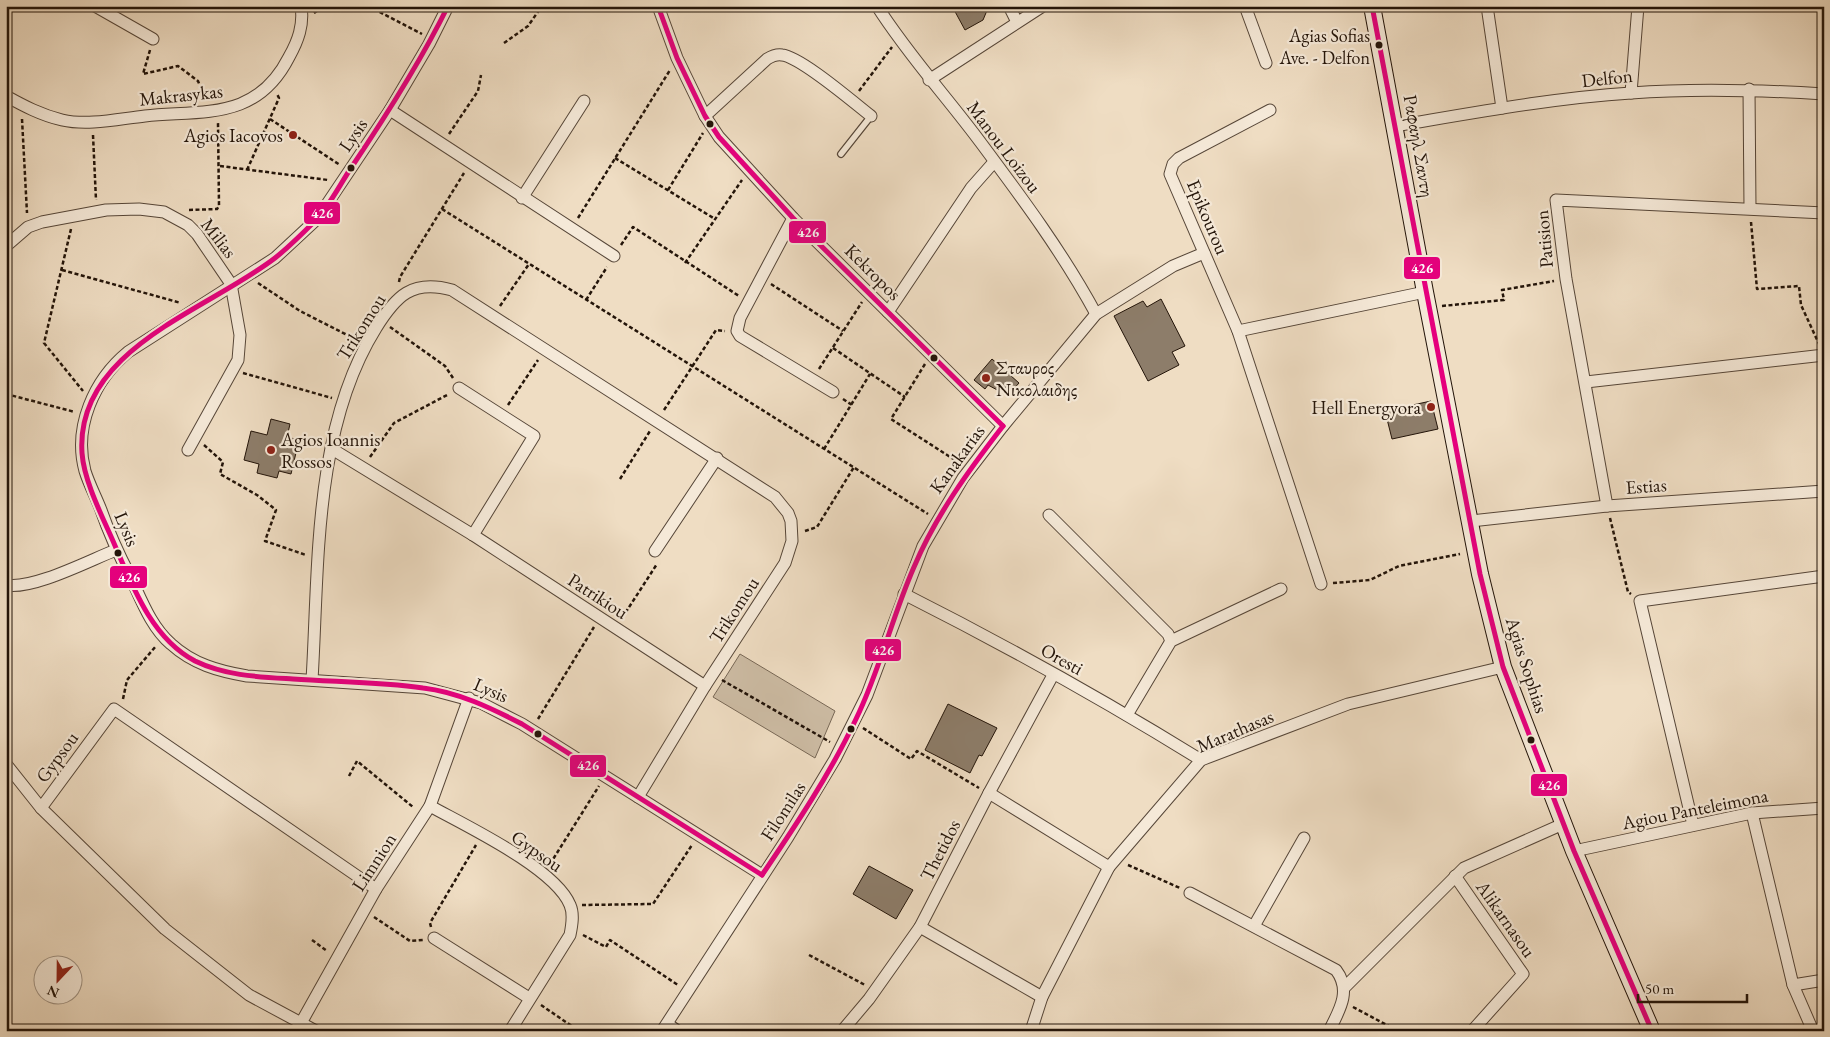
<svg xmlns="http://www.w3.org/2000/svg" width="1830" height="1037" font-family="'EB Garamond',serif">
	<rect width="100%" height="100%" fill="#efddc3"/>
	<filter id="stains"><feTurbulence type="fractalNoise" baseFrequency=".004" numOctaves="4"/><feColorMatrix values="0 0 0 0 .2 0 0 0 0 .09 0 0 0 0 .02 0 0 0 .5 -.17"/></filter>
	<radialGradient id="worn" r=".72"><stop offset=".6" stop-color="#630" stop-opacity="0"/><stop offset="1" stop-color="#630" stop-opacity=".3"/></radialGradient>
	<path fill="#ccbba3" stroke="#786856" d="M740,654L835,711L815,758L713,697Z"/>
	<g fill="#8d7d6a" stroke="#231409">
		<path d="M952,6H987L988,8L983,20L965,30Z"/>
		<path d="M1161,299L1185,346L1172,352L1179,365L1148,381L1114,316L1143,301L1147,307Z"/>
		<path d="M992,359L1019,383L1012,391L1006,387L1001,392L988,385L985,389L974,380Z"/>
		<path d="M1431,401L1438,429L1392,439L1385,411Z"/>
		<path d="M271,419L290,424L287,437L299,440L291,474L279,471L277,478L257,473L259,464L244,460L251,431L267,435Z"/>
		<path d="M948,704L997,728L982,756L979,755L970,773L925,750Z"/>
		<path d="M869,866L913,890L896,919L853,894Z"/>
	</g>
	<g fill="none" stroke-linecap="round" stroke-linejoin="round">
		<g stroke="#564638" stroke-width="8">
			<g id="lane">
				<path d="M841,154L871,116"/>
				<path d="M668,1021L682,1031"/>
			</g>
		</g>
		<g stroke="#564638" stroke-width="13">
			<g id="street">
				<path d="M95,6L153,39"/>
				<path d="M448,6L429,44L390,110L317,219L275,258L128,352C94,380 73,427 85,471C89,484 96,497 101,510C109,533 119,555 130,576C141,599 151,627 171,644C193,664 218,671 247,676L425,688L481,703L522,724L762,875"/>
				<path d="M658,6L677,58L705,116L719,137L793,218L1003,426"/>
				<path d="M877,6C908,55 947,97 981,143C1022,198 1063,253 1096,314"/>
				<path d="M1009,6L1017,22"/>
				<path d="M1245,6L1266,63"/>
				<path d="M1487,6L1502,108"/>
				<path d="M929,80L1043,6"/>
				<path d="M1749,89L1750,208"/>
				<path d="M1631,93L1638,6"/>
				<path d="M6,96C24,106 41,115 62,120C88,126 118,119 145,116C206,110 257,120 289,57C298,41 304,25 301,6"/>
				<path d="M390,110L614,256"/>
				<path d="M1270,110L1179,158L1173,164L1170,174L1238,331L1321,584"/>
				<path d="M705,116L767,59C772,56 776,54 782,55C801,57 853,102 871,116"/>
				<path d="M1395,126C1473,113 1552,98 1631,93C1695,88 1760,90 1824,94"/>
				<path d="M522,198L584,101"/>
				<path d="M793,218L740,318L737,331L740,336L833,392"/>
				<path d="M6,246L28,227L42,222L106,210L139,209L164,212L188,225L197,234L231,284L240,335L238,360L188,450"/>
				<path d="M888,312L971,188L994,162"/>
				<path d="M1238,331L1425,292"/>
				<path d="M1586,382L1824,355"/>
				<path d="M459,388L534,436L473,535"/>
				<path d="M332,449L473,535L705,686"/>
				<path d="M1607,506L1566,279L1556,200L1824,213"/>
				<path d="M1049,515L1168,634L1171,641"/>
				<path d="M1471,521L1607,506L1824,491"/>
				<path d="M655,551L717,458"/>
				<path d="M6,585C33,590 90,560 116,550"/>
				<path d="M904,594C1005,645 1104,700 1201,760"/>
				<path d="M312,680C319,566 313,429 376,328C396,296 412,279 452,290L775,497L788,513L791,521L792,541L785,563L705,686L638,797"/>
				<path d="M1127,715L1171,641L1281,589"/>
				<path d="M6,764L41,808L165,929L249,995L301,1023"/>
				<path d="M989,793L1109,867"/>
				<path d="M430,806C466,826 555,868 570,905C574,914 572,925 570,935L510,1031"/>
				<path d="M41,808L114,709L376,889"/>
				<path d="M1752,813L1793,985L1813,1031"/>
				<path d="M1693,825L1640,601L1824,576"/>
				<path d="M1574,851L1752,813L1824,808"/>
				<path d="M1455,876L1523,974L1472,1031"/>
				<path d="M1190,893L1336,970C1352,991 1339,1011 1329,1031"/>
				<path d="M1254,926L1304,838"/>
				<path d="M920,927L1042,997"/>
				<path d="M434,938L529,998"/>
				<path d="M1793,985L1824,980"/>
				<path d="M1344,988L1464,868L1563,824"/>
				<path d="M316,1031L301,1023L376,889L430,806L469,698"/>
				<path d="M662,1031L788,837L835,759L867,695L923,546L963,478L1003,426L1096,314L1173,266L1204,253"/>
				<path d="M842,1031L869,999L920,927L989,793L1053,675"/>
				<path d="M1031,1031L1042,997L1109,867L1201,760L1348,704L1503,667"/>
			</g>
		</g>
		<g stroke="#231409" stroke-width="18">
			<path id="secondary" d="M1372,6L1425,292L1480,574L1503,667L1574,851L1652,1031"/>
		</g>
		<g stroke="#231409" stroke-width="2.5" stroke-dasharray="4 2.5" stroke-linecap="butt">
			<path d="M368,6L422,34"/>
			<path d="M314,13L324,6"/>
			<path d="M504,43L528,26L542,6"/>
			<path d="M150,50L143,74L178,66L198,81L205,99"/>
			<path d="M859,91L892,47"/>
			<path d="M22,119L27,213"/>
			<path d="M270,119L340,165"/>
			<path d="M449,134L478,91L481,75"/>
			<path d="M93,135L96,200"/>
			<path d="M615,158L715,219"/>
			<path d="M220,166L328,180"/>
			<path d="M247,170L279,98L277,94"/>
			<path d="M668,190L703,133"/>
			<path d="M442,209L928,514"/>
			<path d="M189,210L217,209L219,206L218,123"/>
			<path d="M578,218L670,70"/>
			<path d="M1751,222L1757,289L1799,286L1801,305L1819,344"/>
			<path d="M71,229L44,343L83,391"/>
			<path d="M621,245L633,227L739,296"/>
			<path d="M685,263L742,180"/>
			<path d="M62,270L181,303"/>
			<path d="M399,282L400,277L464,173"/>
			<path d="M258,283L300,311L357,340"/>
			<path d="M771,284L843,331"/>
			<path d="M586,300L607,267"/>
			<path d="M500,306L529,264"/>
			<path d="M1442,306L1504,300L1502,290L1554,281"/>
			<path d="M390,327L445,366L453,378"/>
			<path d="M833,348L905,397"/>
			<path d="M925,364L891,419L958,462"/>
			<path d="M819,369L862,302"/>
			<path d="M243,373L332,398"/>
			<path d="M6,394L75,412"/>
			<path d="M843,399L852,405"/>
			<path d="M508,405L538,360"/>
			<path d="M664,410L716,330L725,331"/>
			<path d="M204,445L223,462L220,474L257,495L276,510L265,541L306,555"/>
			<path d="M824,449L870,374"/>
			<path d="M370,457L394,423L449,394"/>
			<path d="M620,479L650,431"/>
			<path d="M1610,518L1628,592L1631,594"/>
			<path d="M805,531L817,527L854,467"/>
			<path d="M1333,583L1370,580L1399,566L1460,554"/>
			<path d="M622,618L657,564"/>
			<path d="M722,680L830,742"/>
			<path d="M123,699L127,680L156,646"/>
			<path d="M538,719L594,627"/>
			<path d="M863,728L911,759L917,751L979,788"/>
			<path d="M349,776L357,761L413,807"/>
			<path d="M550,864L599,786"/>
			<path d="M1128,865L1180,888"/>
			<path d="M582,905L653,904L692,845"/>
			<path d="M374,917L410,941L423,940"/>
			<path d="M431,927L430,923L476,845"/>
			<path d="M583,935L606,947L610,940L678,985"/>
			<path d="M312,940L327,951"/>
			<path d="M809,955L865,985"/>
			<path d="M541,1005L579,1031"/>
			<path d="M1353,1007L1398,1031"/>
		</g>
		<use href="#lane" stroke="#f5e9d8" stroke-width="5.5"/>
		<use href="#street" stroke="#f5e9d8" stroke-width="11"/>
		<use href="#secondary" stroke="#f5e9d8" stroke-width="16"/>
		<g stroke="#f5e9d8" stroke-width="9">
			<g id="bus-1">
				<path d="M448,6C420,63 386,116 351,168C339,186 329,207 314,222C302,234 289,247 275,258C208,310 75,349 82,453C84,481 102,516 113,541C132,585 151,638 195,661C226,676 260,677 293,679C336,682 380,682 423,688C458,692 491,708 522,724L762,875"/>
				<path d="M658,6L677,58L705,116L719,137L793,218L1003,426"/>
				<path d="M1372,6L1480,574L1503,667L1574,851L1652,1031"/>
				<path d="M762,875C796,825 830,774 856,719C880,670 892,617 914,567C936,515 969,470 1003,426"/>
			</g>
		</g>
		<use href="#bus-1" stroke="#e5007d" stroke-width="5"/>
	</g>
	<g fill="#231409" stroke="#f5e9d8" stroke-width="2">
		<circle cx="1379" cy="45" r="4.5"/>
		<circle cx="710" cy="124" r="4.5"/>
		<circle cx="351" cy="168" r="4.5"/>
		<circle cx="934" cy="358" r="4.5"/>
		<circle cx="118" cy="553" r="4.5"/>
		<circle cx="851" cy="729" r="4.5"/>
		<circle cx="538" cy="734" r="4.5"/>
		<circle cx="1531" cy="740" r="4.5"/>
	</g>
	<g fill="#8f2418" stroke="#f5e9d8" stroke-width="2">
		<circle cx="293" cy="135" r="5"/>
		<circle cx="986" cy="378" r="5"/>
		<circle cx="1431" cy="407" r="5"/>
		<circle cx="271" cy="450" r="5"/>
	</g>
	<g text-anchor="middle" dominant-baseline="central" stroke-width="4.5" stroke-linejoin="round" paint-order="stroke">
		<g font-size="18" fill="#231409" stroke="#f5e9d8" text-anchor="end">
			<text x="1370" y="35">Agias Sofias<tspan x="1370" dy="22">Ave. - Delfon</tspan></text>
		</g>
		<g font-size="19" fill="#231409" stroke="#f5e9d8">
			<text transform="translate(1607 78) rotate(-6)">Delfon</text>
			<text transform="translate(181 95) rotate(-6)">Makrasykas</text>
			<text transform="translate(353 135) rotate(-56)">Lysis</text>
			<text transform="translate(1419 146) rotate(80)">Ραφαηλ Σαντη</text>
			<text transform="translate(1004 147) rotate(53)">Manou Loizou</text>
			<text transform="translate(1208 217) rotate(67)">Epikourou</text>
			<text transform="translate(219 238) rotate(52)">Milias</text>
			<text transform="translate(1544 239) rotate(-95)">Patision</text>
			<text transform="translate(873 272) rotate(45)">Kekropos</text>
			<text transform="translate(361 327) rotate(-58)">Trikomou</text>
			<text transform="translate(957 459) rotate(-54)">Kanakarias</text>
			<text transform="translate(1646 486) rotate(-4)">Estias</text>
			<text transform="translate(127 529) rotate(67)">Lysis</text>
			<text transform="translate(598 596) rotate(33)">Patrikiou</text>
			<text transform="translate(734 610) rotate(-57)">Trikomou</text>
			<text transform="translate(1062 659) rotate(29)">Oresti</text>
			<text transform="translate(1527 665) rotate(72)">Agias Sophias</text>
			<text transform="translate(491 690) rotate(23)">Lysis</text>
			<text transform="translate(1235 731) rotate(-23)">Marathasas</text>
			<text transform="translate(57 757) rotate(-54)">Gypsou</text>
			<text transform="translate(1695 809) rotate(-11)">Agiou Panteleimona</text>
			<text transform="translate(783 811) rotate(-57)">Filomilas</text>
			<text transform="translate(940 850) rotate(-63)">Thetidos</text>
			<text transform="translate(537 851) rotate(35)">Gypsou</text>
			<text transform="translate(374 862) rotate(-57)">Limnion</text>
			<text transform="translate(1506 919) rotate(55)">Alikarnasou</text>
		</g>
		<g font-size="19" fill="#231409" stroke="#f5e9d8" text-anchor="end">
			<text x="283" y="135">Agios Iacovos</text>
			<text x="996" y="367" text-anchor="start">Σταυρος<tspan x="996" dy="22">Νικολαιδης</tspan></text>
			<text x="1421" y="407">Hell Energyora</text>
			<text x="281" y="439" text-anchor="start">Agios Ioannis<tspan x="281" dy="22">Rossos</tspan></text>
		</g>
	</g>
	<g stroke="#f5e9d8" stroke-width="2">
		<rect x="303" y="201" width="38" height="24" rx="5" fill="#e5007d"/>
		<rect x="788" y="220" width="39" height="24" rx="5" fill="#e5007d"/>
		<rect x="1403" y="256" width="38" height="24" rx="5" fill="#e5007d"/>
		<rect x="109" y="565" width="39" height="24" rx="5" fill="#e5007d"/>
		<rect x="864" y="638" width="38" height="24" rx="5" fill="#e5007d"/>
		<rect x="569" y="754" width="38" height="24" rx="5" fill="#e5007d"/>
		<rect x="1530" y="773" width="38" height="24" rx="5" fill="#e5007d"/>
	</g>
	<g font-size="14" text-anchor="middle" font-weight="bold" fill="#fff">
		<text x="322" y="218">426</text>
		<text x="808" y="237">426</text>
		<text x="1422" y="273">426</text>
		<text x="129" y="582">426</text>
		<text x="883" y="655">426</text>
		<text x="588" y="770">426</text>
		<text x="1549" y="790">426</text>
	</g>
	<rect width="1830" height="1037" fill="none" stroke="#efddc3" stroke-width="25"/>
	<rect x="8" y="8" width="1815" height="1022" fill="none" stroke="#231409" stroke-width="2.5"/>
	<rect x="12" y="12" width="1805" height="1012" fill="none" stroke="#231409"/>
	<g transform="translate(58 980) rotate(202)"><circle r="24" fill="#f5e9d8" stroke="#a19485"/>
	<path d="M0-4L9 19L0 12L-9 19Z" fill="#8f2418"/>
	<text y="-8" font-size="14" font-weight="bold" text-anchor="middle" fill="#231409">N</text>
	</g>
	<path d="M1638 994v8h109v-8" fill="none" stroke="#231409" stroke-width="2.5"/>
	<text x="1645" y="994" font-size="15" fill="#231409" stroke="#f5e9d8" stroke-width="4" paint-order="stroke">50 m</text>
	<rect width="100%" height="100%" filter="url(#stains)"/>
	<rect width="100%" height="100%" fill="url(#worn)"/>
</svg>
